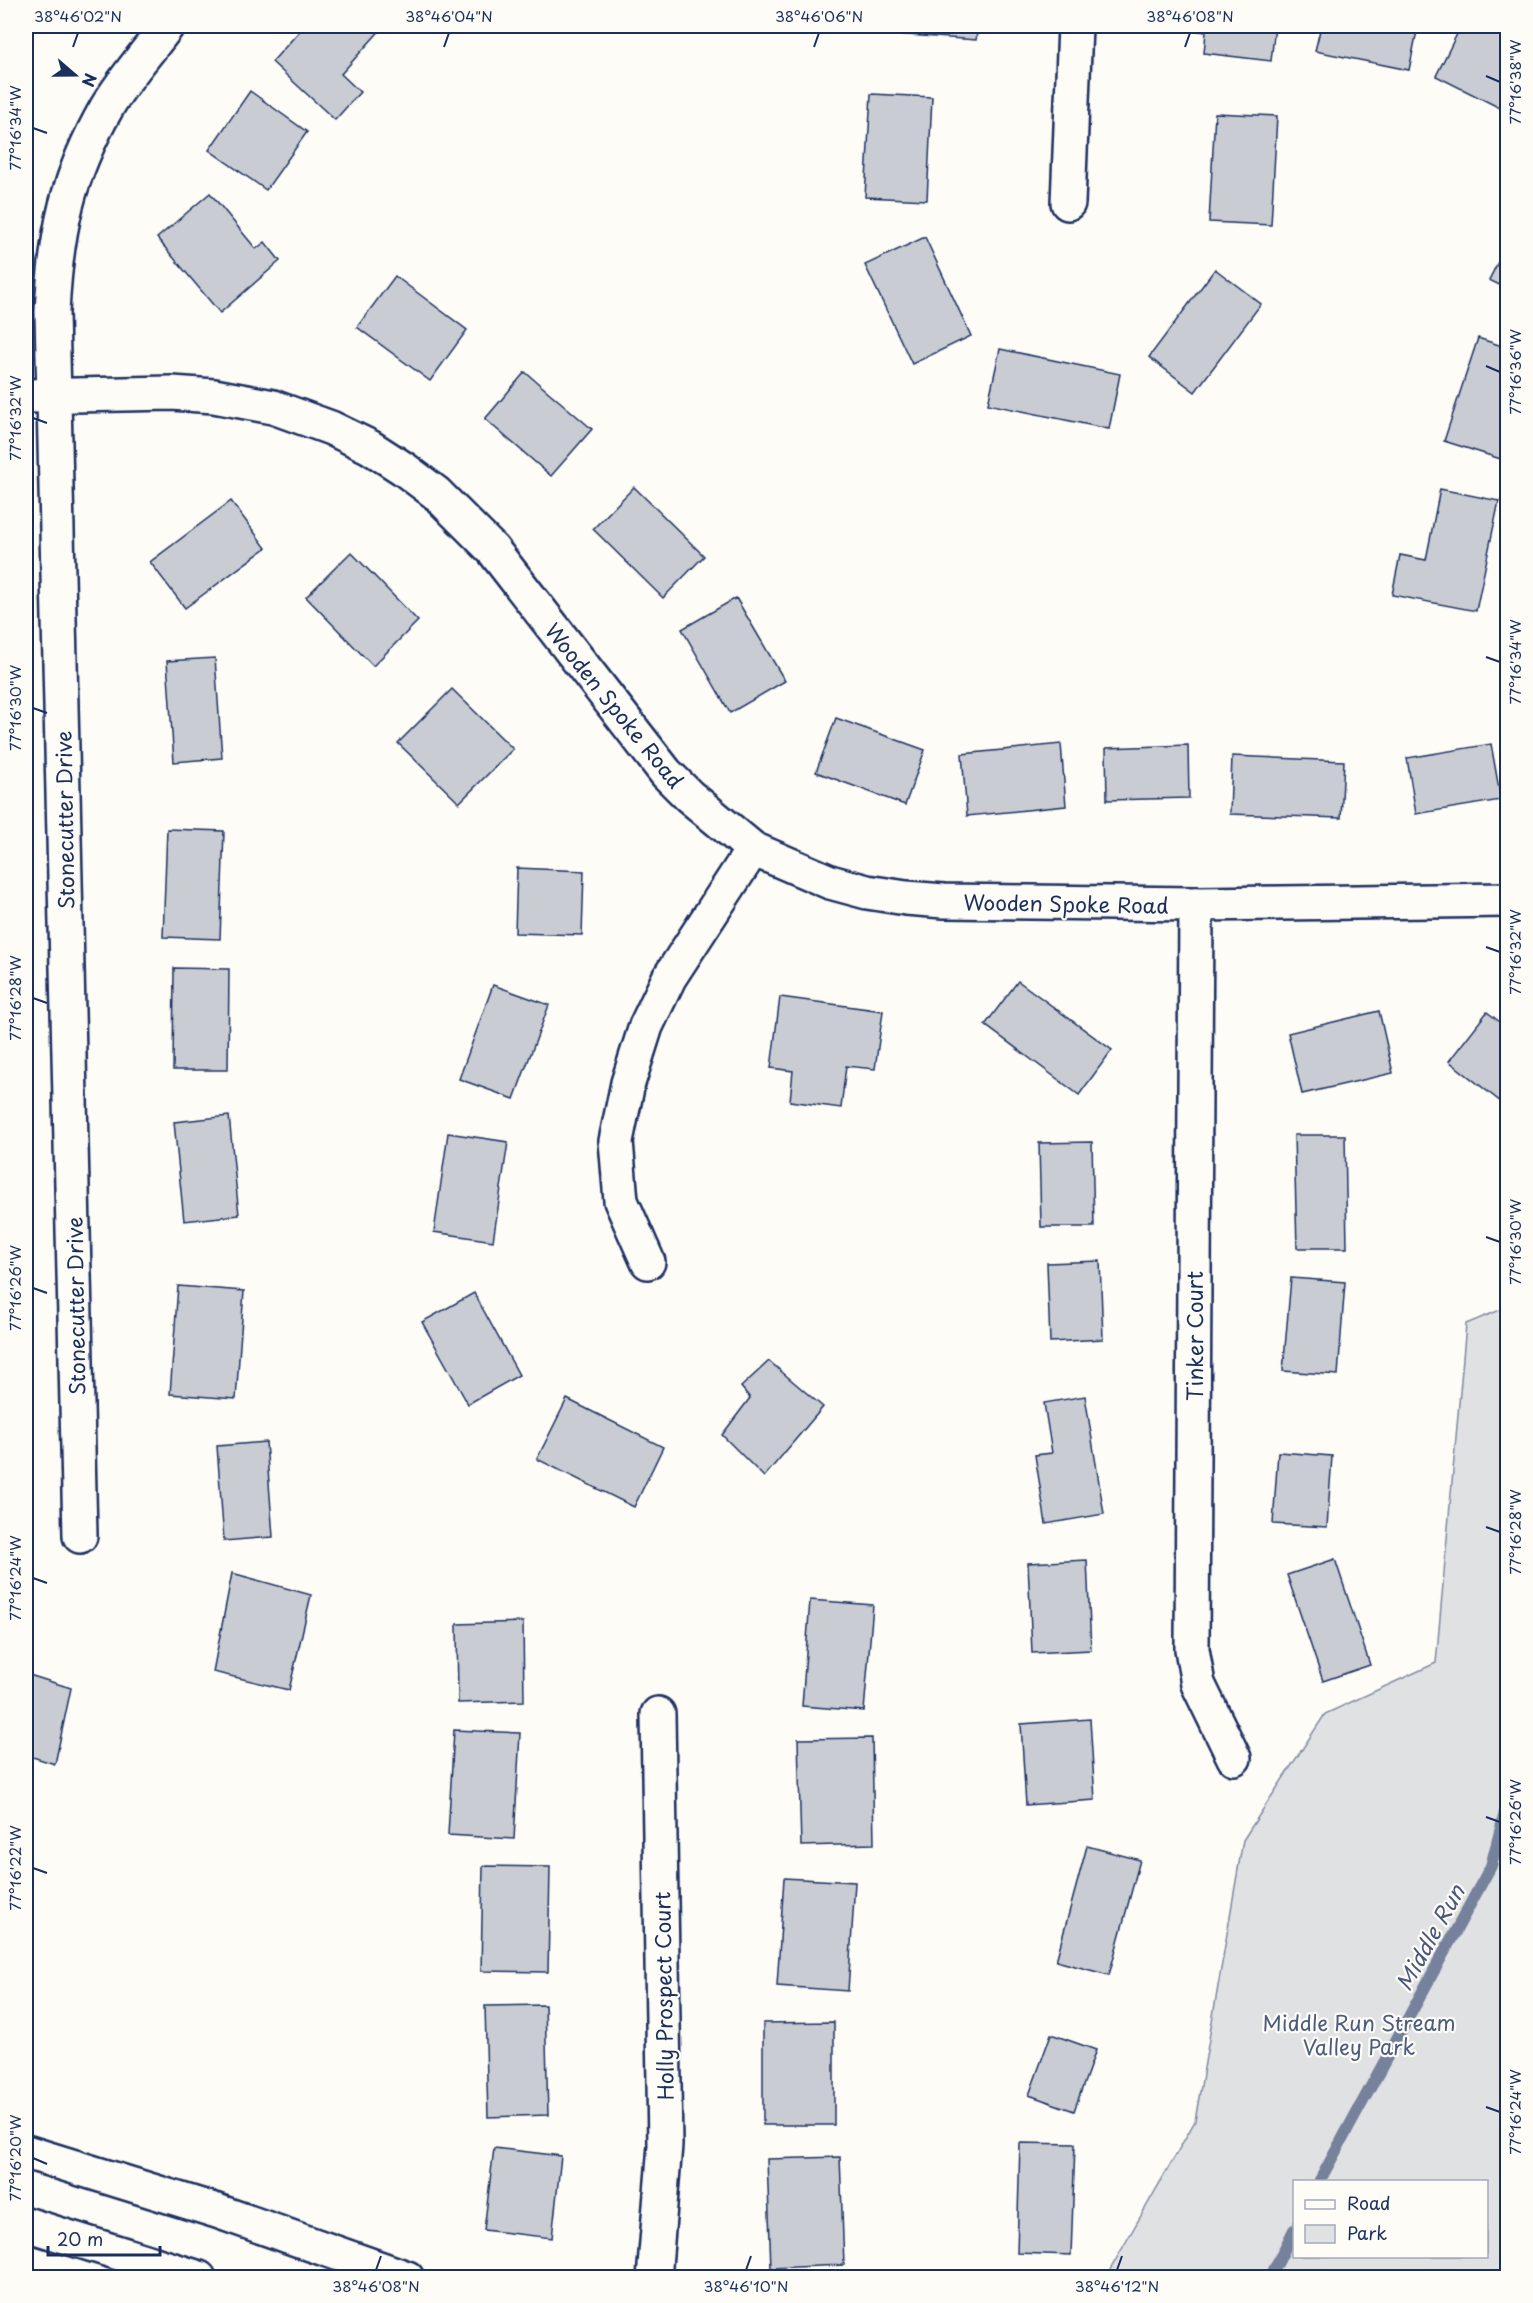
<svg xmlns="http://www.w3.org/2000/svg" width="1533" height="2303" font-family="'Playpen Sans',sans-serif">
	<rect width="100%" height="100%" fill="#fdfcf7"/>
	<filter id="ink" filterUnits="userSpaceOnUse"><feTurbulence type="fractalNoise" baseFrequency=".0167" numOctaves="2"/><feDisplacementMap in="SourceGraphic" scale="12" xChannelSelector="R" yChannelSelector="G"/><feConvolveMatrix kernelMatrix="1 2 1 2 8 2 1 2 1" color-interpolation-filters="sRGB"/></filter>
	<g filter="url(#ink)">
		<path fill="#e0e1e3" stroke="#7e88a0" stroke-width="1.5" fill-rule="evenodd" d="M1507,1307V2277H1106L1195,2121L1243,1840L1325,1714L1436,1663L1466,1324ZM1294,2182H1486V2256H1294Z"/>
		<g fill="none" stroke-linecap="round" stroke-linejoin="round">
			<g stroke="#76819c" stroke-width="12">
				<path d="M1319,2182L1491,1866L1508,1801"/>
				<path d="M1270,2278L1294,2230"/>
			</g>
		</g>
		<g fill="#c9ccd3" stroke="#1b2f5e" stroke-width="1.5">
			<path d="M304,26H384L341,74L360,92L335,120L272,62Z"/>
			<path d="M881,26H978L976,40L881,33Z"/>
			<path d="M1164,26H1275L1271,61L1204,53L1206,32Z"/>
			<path d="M1321,26H1418L1409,70L1315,51Z"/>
			<path d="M1461,26H1499L1508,30V112L1436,76Z"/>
			<path d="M250,91L307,132L266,190L209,150Z"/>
			<path d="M871,94L932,97L927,200L865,197Z"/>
			<path d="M1215,113L1277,116L1271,225L1209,222Z"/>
			<path d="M210,193L256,249L265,242L280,261L220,313L157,238Z"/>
			<path d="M925,237L971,336L912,364L865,265Z"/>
			<path d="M1508,242V289L1489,280Z"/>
			<path d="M1215,269L1261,304L1195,392L1149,357Z"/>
			<path d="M395,276L467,330L430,381L357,327Z"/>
			<path d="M1478,338L1508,348V449L1504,460L1444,441Z"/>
			<path d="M1000,349L1120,374L1109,429L988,404Z"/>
			<path d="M525,372L592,429L551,476L485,419Z"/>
			<path d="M634,487L704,556L663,598L593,529Z"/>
			<path d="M1440,489L1499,501L1476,611L1392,595L1400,555L1426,560Z"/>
			<path d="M231,501L266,548L185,608L150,562Z"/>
			<path d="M351,552L418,621L373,666L306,597Z"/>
			<path d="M736,598L785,681L730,713L682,629Z"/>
			<path d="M215,658L222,758L174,762L167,661Z"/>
			<path d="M452,689L513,749L459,803L398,743Z"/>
			<path d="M836,718L925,750L905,805L816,772Z"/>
			<path d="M1061,744L1066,806L967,816L962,754Z"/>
			<path d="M1491,744L1501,800L1416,814L1407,758Z"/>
			<path d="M1188,745L1189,798L1107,800L1106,748Z"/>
			<path d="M1232,756L1344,761L1341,818L1230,814Z"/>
			<path d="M167,829L224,831L220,939L163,937Z"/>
			<path d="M517,868L584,871L582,935L515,933Z"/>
			<path d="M174,968L229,969L228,1070H173Z"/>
			<path d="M1018,981L1112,1050L1079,1095L985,1025Z"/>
			<path d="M493,985L549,1005L514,1099L459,1079Z"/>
			<path d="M780,997L883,1011L875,1069L846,1066L841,1108L790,1101L793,1071L771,1068Z"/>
			<path d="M1379,1011L1393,1073L1302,1094L1288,1033Z"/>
			<path d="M1487,1012L1508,1028L1506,1106L1449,1061Z"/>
			<path d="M229,1116L239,1215L184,1221L174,1122Z"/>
			<path d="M448,1133L508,1142L493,1241L434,1232Z"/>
			<path d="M1294,1135H1345L1347,1248H1297Z"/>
			<path d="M1092,1142L1094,1227H1041L1039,1143Z"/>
			<path d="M1100,1261L1103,1339L1050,1342L1047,1263Z"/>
			<path d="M1291,1278L1345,1282L1338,1375L1283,1371Z"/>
			<path d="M178,1286L244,1291L236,1399L170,1394Z"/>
			<path d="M474,1293L519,1375L468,1404L422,1322Z"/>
			<path d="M769,1361L823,1407L764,1477L722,1435L750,1398L741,1387Z"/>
			<path d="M1085,1396L1104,1514L1046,1524L1035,1455L1052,1453L1044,1403Z"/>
			<path d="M567,1399L663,1447L634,1507L537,1459Z"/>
			<path d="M266,1442L273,1537L224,1541L217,1446Z"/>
			<path d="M1278,1452L1332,1456L1327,1527L1273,1524Z"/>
			<path d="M1335,1559L1370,1665L1323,1681L1287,1575Z"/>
			<path d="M1087,1560L1091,1650L1032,1653L1028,1563Z"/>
			<path d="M232,1573L311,1595L289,1690L213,1672Z"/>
			<path d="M810,1600L873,1605L864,1711L802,1706Z"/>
			<path d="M523,1622L524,1701L458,1703L457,1624Z"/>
			<path d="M26,1674L71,1688L55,1764L26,1755Z"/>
			<path d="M1090,1719L1095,1800L1026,1805L1021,1724Z"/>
			<path d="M454,1730L520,1733L514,1839L448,1835Z"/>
			<path d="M872,1738L874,1844L801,1846L798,1739Z"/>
			<path d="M1087,1846L1140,1860L1109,1975L1056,1961Z"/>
			<path d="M483,1866L550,1867L548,1972L481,1971Z"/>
			<path d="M784,1878L855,1882L848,1991L777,1986Z"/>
			<path d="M545,2005L548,2115L488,2117L485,2006Z"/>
			<path d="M834,2022V2125H763V2023Z"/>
			<path d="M1051,2034L1096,2050L1074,2111L1029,2095Z"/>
			<path d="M1020,2143L1075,2144L1071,2255L1017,2253Z"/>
			<path d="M494,2148L561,2156L552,2238L484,2230Z"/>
			<path d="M840,2157L844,2265L771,2268L767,2159Z"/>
		</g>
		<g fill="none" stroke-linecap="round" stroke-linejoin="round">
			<g stroke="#1b2f5e" stroke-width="38">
				<g id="minor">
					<path d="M1068,203L1075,26"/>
					<path d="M26,396L172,393L214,396L273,407L331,428L370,447L404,469L436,493L493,550L666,773L689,796L753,849L830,882L867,892L906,898L944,901L1196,904L1508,900"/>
					<path d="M1196,904L1192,1649L1198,1684L1234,1758"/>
					<path d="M648,1262L621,1201L616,1141L628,1083L646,1026L669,978L753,849"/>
					<path d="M80,1536L52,312C56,232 67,177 107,107C124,78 148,52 167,26"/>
					<path d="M654,2278L665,2145L658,1714"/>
				</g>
			</g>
			<g stroke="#1b2f5e" stroke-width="38">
				<g id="major">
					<path d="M26,2152L217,2211L407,2278"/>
					<path d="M26,2224L199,2278"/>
				</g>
			</g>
			<use href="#minor" stroke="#fdfcf7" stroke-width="33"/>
			<use href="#major" stroke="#fdfcf7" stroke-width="33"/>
		</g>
	</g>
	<path fill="none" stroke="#1b2f5e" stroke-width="2" d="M73,47L78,33M444,47L449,33M814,47L819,33M1185,47L1190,33M1486,76L1500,82M33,128L47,133M1486,366L1500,372M33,418L47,423M1486,657L1500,662M33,708L47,713M1486,947L1500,952M33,998L47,1003M1486,1237L1500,1242M33,1288L47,1293M1486,1527L1500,1532M33,1578L47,1583M1486,1817L1500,1822M33,1868L47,1873M1486,2107L1500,2112M33,2158L47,2164M376,2270L381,2256M746,2270L751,2256M1117,2270L1122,2256"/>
	<g text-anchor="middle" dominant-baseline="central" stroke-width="4.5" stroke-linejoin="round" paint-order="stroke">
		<g font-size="21" fill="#1b2f5e" stroke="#fdfcf7">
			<text transform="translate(615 705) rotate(51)">Wooden Spoke Road</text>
			<text transform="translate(64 820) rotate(-91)">Stonecutter Drive</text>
			<text transform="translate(1066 903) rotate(1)">Wooden Spoke Road</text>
			<text transform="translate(75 1306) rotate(-91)">Stonecutter Drive</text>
			<text transform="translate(1194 1336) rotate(-90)">Tinker Court</text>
			<text transform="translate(663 1996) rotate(-91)">Holly Prospect Court</text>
		</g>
		<g font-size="21" fill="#4c5c7f" stroke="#fdfcf7">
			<text x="1359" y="2022">Middle Run Stream<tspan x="1359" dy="24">Valley Park</tspan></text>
		</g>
		<g font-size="22" font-style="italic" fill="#49587d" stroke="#fdfcf7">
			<text transform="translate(1429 1937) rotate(-61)">Middle Run</text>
		</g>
	</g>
	<rect width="1533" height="2303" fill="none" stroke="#fdfcf7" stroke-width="66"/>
	<rect x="1293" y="2180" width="195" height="78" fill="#fdfcf7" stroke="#a3aaba" stroke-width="1.5"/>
	<rect x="1305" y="2200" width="30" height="9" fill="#fdfcf7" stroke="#a3aaba" stroke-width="1.5"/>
	<text x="1347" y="2210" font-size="18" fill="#1b2f5e">Road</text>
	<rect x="1305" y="2225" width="30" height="18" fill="#e0e1e3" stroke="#a3aaba" stroke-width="1.5"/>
	<text x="1347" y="2240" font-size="18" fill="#1b2f5e">Park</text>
	<g transform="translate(75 75) rotate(110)" stroke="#fdfcf7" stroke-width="4.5" paint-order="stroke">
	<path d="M0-4.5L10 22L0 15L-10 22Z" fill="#1b2f5e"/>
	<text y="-9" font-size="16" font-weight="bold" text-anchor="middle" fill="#1b2f5e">N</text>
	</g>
	<path d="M48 2246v9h112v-9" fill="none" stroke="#1b2f5e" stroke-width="3"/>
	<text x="57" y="2246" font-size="18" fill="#1b2f5e" stroke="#fdfcf7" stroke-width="4.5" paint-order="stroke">20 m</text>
	<rect x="33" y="33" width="1467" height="2237" fill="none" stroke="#1b2f5e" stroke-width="2"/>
	<g font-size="15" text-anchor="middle" fill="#1b2f5e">
		<text x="78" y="22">38°46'02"N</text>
		<text x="449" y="22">38°46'04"N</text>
		<text x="819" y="22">38°46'06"N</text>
		<text x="1190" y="22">38°46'08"N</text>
		<text transform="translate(1516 82) rotate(-90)" y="5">77°16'38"W</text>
		<text transform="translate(16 128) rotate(-90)" y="5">77°16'34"W</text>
		<text transform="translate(1516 372) rotate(-90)" y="5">77°16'36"W</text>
		<text transform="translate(16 418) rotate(-90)" y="5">77°16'32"W</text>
		<text transform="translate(1516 662) rotate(-90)" y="5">77°16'34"W</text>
		<text transform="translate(16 708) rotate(-90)" y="5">77°16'30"W</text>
		<text transform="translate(1516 952) rotate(-90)" y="5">77°16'32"W</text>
		<text transform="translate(16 998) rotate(-90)" y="5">77°16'28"W</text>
		<text transform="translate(1516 1242) rotate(-90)" y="5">77°16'30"W</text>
		<text transform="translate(16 1288) rotate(-90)" y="5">77°16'26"W</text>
		<text transform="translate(1516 1532) rotate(-90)" y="5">77°16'28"W</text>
		<text transform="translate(16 1578) rotate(-90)" y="5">77°16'24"W</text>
		<text transform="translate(1516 1822) rotate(-90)" y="5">77°16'26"W</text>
		<text transform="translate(16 1868) rotate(-90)" y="5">77°16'22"W</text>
		<text transform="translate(1516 2112) rotate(-90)" y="5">77°16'24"W</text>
		<text transform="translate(16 2158) rotate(-90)" y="5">77°16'20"W</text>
		<text x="376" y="2292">38°46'08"N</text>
		<text x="746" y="2292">38°46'10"N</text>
		<text x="1117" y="2292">38°46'12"N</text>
	</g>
</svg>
